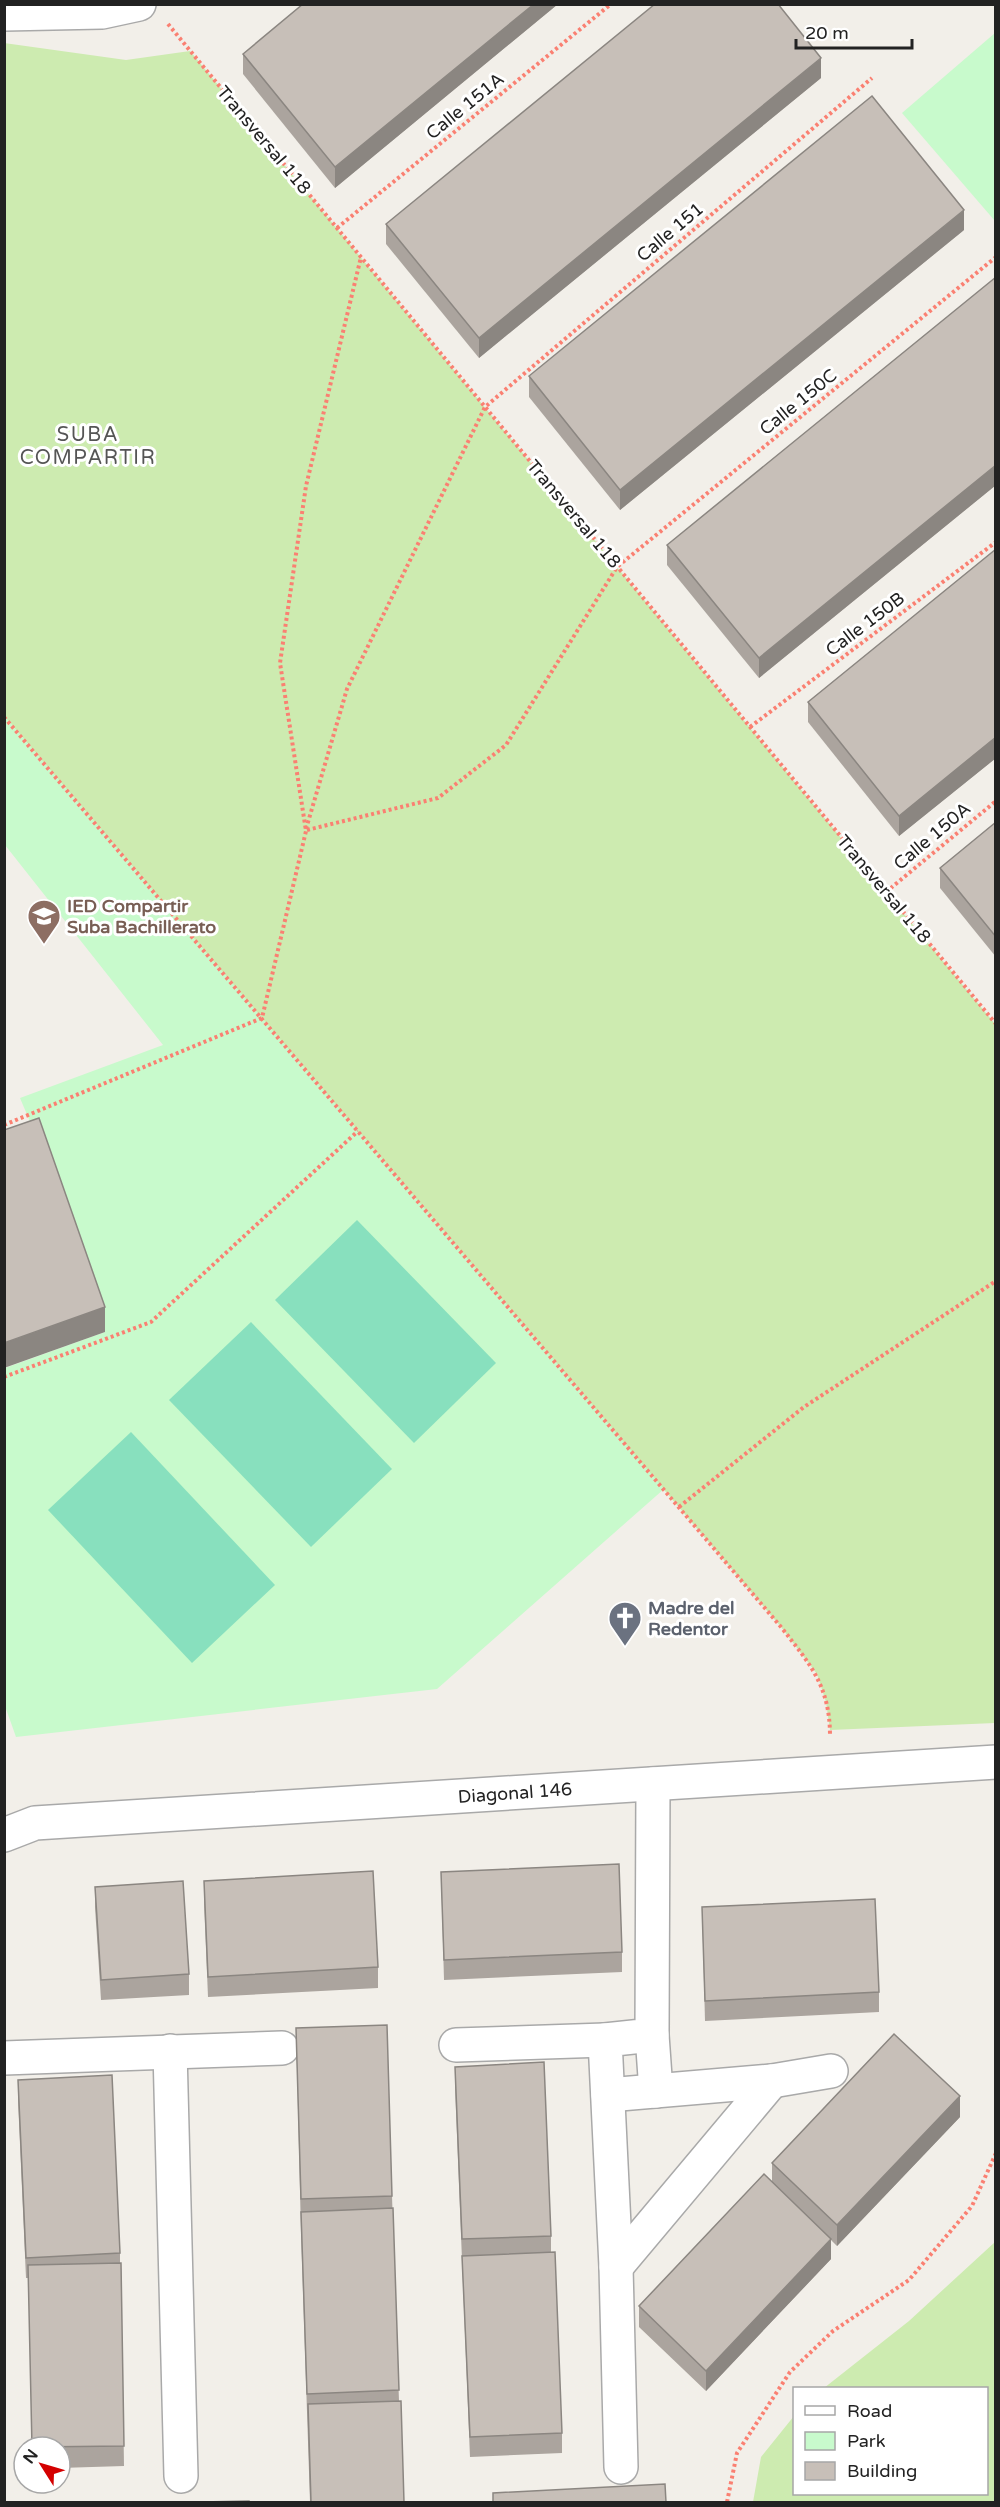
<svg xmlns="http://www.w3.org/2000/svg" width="1000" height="2507" font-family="'Varela Round',sans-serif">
	<rect width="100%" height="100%" fill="#f2efe9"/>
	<g fill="#cdebb0">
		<path d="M4,43L126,60L190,51L995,1024V1723L830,1730L826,1702L817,1674L781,1627L5,717Z"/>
		<path d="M995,2242V2502H753L761,2457L794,2416V2494H986V2388H824L909,2321Z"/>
	</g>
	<g fill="#c8facc">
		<path d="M995,33V221L902,113Z"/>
		<path d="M5,717L664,1489L437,1689L16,1737L5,1706V1368L105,1332L39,1143L20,1098L163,1045L5,845Z"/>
	</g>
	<g fill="#88e0be">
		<path d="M357,1220L496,1363L414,1443L275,1300Z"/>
		<path d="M251,1322L392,1469L311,1547L169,1400Z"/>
		<path d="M131,1432L275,1585L192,1663L48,1510Z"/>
	</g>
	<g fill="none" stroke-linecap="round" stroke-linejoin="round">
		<g stroke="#a9a9a9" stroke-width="36">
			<g id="minor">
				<path d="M4,14L102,12L139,4"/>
				<path d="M4,1835L35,1823L996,1762"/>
				<path d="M652,2035L656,2091"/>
				<path d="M456,2045L605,2040"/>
				<path d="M170,2051L181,2476"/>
				<path d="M4,2058L282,2048"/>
				<path d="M608,2095L772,2081L831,2071"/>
				<path d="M616,2267L772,2081"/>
				<path d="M621,2467L616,2267L605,2040L652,2035L653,1784"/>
			</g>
		</g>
		<g stroke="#fa8072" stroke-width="4" stroke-dasharray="3 3" stroke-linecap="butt">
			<path d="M168,24L996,1024"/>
			<path d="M337,228L611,4"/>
			<path d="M4,717L781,1627C810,1664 830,1686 830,1736"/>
			<path d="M750,727L996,542"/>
			<path d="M306,829L347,689L485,407L872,78"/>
			<path d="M307,830L438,798L506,745L617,567L996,257"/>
			<path d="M886,892L996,801"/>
			<path d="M4,1125L262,1018L306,831L280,663L306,486L361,257"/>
			<path d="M4,1377L151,1322L358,1131"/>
			<path d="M679,1507L804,1407L996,1281"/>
			<path d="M727,2502L737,2453L790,2372L833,2331L909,2280L972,2206L996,2153"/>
		</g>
		<use href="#minor" stroke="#fff" stroke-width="33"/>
	</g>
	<g fill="#aba49e">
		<path d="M558,4L335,188L243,74V54Z"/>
		<path d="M821,78L479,358L386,244V224Z"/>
		<path d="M964,230L620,510L529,397V376Z"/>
		<path d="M996,277V485L759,678L667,565V545Z"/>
		<path d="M996,549V758L899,836L808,722V702Z"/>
		<path d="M996,822V957L940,888V868Z"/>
		<path d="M441,1872L622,1952V1972L444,1980Z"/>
		<path d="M204,1881L378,1967V1988L208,1997L204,1902Z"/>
		<path d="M95,1887L189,1974V1995L101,2000L95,1907Z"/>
		<path d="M702,1907L879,1992V2012L705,2021Z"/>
		<path d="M296,2028L392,2196L399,2401L404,2502H310L301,2232Z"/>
		<path d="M455,2067L551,2236V2252L562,2433V2453L470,2457L455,2087Z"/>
		<path d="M18,2080L120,2253V2263H121L124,2466L60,2468V2447L28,2278H26L18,2100Z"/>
		<path d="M960,2117L837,2246L831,2240V2259L706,2391L639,2327V2306L772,2182V2163Z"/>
	</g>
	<g fill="#8b8681">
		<path d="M534,4H558L335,188V167Z"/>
		<path d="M821,58V78L479,358V338Z"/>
		<path d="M964,210V230L620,510V490Z"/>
		<path d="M996,465V485L759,678V658Z"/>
		<path d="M996,737V758L899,836V816Z"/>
		<path d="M105,1307V1332L4,1368V1343Z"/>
		<path d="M960,2096V2117L837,2246V2225Z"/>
		<path d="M831,2239V2259L706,2391V2371Z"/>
	</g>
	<g fill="#c7bfb8" stroke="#8b8681" stroke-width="1.5">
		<path d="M303,4H534L335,167L243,54Z"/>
		<path d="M655,4H778L821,58L479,338L386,224Z"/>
		<path d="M872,96L964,210L620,490L529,376Z"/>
		<path d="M996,277V465L759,658L667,545Z"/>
		<path d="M996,549V737L899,816L808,702Z"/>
		<path d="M996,822V937L940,868Z"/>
		<path d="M39,1118L105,1307L4,1343V1130Z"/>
		<path d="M619,1864L622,1952L444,1960L441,1872Z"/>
		<path d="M373,1871L378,1967L208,1977L204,1881Z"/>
		<path d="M183,1881L189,1974L101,1980L95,1887Z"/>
		<path d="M875,1899L879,1992L705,2001L702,1907Z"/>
		<path d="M387,2025L392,2196L301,2199L296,2028Z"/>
		<path d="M894,2034L960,2096L837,2225L772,2163Z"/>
		<path d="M544,2062L551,2236L462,2239L455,2067Z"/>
		<path d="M112,2075L120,2253L26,2258L18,2080Z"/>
		<path d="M764,2174L831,2239L706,2371L639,2306Z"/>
		<path d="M393,2208L399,2390L307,2394L301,2212Z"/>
		<path d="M555,2252L562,2433L470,2437L462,2256Z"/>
		<path d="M121,2263L124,2446L32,2447L28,2265Z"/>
		<path d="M401,2401L404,2502H311L308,2404Z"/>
		<path d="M665,2484L666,2502H493V2493Z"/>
		<path d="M249,2501V2502H201Z"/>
	</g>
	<defs>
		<g id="school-pin" transform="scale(1.725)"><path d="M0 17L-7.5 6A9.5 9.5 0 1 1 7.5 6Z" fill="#8d6e63" stroke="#fff"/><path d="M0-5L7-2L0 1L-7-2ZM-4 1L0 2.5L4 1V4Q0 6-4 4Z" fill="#fff"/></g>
		<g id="church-pin" transform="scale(1.725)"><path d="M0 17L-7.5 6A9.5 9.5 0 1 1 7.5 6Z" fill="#6b7280" stroke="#fff"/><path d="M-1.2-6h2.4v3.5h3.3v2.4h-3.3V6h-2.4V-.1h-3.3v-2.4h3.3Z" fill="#fff"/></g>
	</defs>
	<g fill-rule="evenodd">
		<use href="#school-pin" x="44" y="916"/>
		<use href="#church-pin" x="625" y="1618"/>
	</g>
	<g text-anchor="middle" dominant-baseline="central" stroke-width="6" stroke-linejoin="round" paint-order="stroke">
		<g font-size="18" fill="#222" stroke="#fff">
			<text transform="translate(465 106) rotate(-39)">Calle 151A</text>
			<text transform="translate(264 140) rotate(50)">Transversal 118</text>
			<text transform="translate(670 232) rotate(-40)">Calle 151</text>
			<text transform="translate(798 402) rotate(-39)">Calle 150C</text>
			<text transform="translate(574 514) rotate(50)">Transversal 118</text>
			<text transform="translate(865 624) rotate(-37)">Calle 150B</text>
			<text transform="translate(932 836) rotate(-40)">Calle 150A</text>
			<text transform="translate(884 889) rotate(50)">Transversal 118</text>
			<text transform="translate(515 1793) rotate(-4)">Diagonal 146</text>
		</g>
		<g font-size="18" font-weight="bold" fill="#785e54" stroke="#fff" text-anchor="start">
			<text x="67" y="906">IED Compartir<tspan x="67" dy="21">Suba Bachillerato</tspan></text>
		</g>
		<g font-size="18" font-weight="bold" fill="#5b616d" stroke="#fff" text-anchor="start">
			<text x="648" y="1608">Madre del<tspan x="648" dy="21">Redentor</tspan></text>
		</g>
		<g font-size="20" letter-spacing="1.5" fill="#555" stroke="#fff">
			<text x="88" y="435">SUBA<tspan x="88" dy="23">COMPARTIR</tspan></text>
		</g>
	</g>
	<rect width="1000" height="2507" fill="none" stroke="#222222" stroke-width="12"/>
	<rect x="793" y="2387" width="195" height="108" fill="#ffffff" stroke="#a7a7a7" stroke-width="1.5"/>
	<rect x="805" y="2406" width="30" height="9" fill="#ffffff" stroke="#a7a7a7" stroke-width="1.5"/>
	<text x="847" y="2417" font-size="18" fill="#222222">Road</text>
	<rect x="805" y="2432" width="30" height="18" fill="#c8facc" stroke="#a7a7a7" stroke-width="1.5"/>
	<text x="847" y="2447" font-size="18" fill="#222222">Park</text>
	<rect x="805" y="2462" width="30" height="18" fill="#c7bfb8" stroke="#a7a7a7" stroke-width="1.5"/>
	<text x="847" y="2477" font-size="18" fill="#222222">Building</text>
	<g transform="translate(42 2465) rotate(307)"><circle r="28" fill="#ffffff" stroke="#a7a7a7" stroke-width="1.5"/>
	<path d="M0-4.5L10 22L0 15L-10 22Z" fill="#d40000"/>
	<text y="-9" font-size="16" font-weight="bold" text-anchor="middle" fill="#222222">N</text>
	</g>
	<path d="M796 39v9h116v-9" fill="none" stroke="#222222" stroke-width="3"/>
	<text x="805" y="39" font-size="18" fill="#222222" stroke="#ffffff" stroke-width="4.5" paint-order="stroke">20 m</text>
</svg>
